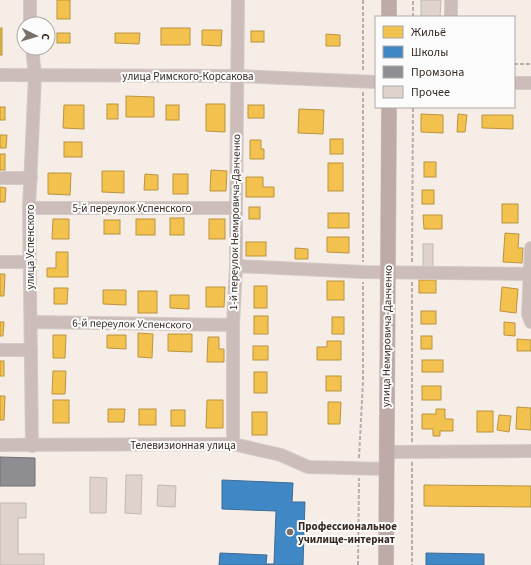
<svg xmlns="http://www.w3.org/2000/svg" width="531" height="565" font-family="'Source Sans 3',sans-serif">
	<rect width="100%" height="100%" fill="#f7ede7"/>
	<g fill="#f2c14e" stroke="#ba9441">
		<rect x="57" y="0" width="13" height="19"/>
		<rect x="0" y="28" width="2" height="27"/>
		<rect x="161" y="28" width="29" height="17"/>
		<path d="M202,30H222L221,46L202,45Z"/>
		<rect x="251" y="31" width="13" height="11"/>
		<rect x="57" y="33" width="13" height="10"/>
		<path d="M115,33H140L139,44L115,43Z"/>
		<path d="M326,34L340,35V46H326Z"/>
		<path d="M126,96L154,97V117H126Z"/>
		<rect x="107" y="104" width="11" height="15"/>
		<path d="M206,104H225V132L206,131Z"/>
		<path d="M64,105H84V129L63,128Z"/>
		<rect x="166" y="105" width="13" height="15"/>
		<rect x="248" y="105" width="16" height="13"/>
		<rect x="0" y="107" width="5" height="13"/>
		<path d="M299,109L324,110L323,134L298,133Z"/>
		<path d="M421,114L443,115V133L421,132Z"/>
		<path d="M458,114L467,115L465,132H457Z"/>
		<path d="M482,115H513V129L482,128Z"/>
		<path d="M0,135H7L6,148H0Z"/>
		<rect x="330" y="139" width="13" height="15"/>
		<path d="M250,140H261V149H264V159H250Z"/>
		<rect x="64" y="142" width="18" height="15"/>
		<rect x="0" y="154" width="5" height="16"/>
		<rect x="424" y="162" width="12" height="15"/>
		<rect x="328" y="163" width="15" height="28"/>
		<path d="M211,170L227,171L226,191H210Z"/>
		<path d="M102,171H124V193L102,192Z"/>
		<path d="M48,173H71L70,195L48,194Z"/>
		<path d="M145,174L158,175V190H144Z"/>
		<rect x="173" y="174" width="15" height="20"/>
		<path d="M246,177H263V187H274V197H246Z"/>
		<path d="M0,187L6,188L5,202H0Z"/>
		<rect x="422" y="190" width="12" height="14"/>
		<rect x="502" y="204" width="16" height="19"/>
		<rect x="249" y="207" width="11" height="12"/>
		<rect x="328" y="213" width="21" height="15"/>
		<path d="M423,215H442V229H424Z"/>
		<rect x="170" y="218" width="14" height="17"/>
		<path d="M53,219H69V239H52Z"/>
		<rect x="136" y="219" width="19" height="16"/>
		<rect x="209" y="219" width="16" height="20"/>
		<rect x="104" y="220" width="16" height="14"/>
		<path d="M505,233L519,234L518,248H523L522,263L503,262Z"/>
		<path d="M327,237H349V253L327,252Z"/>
		<rect x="246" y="242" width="20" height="14"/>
		<path d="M295,248L308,249V259H295Z"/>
		<path d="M56,252H68V277H47V268H56Z"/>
		<path d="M0,274H5L4,296H0Z"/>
		<rect x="419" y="280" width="17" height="13"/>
		<rect x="327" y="281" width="17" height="19"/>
		<rect x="254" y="286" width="13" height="22"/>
		<path d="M206,287H225L224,307H206Z"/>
		<path d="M502,287L518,289L516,313L500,311Z"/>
		<path d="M54,288H68L67,304H54Z"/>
		<path d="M103,290H126V305L103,304Z"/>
		<rect x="138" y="291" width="19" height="22"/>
		<path d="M170,295H189V309L170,308Z"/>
		<rect x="421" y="311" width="15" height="13"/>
		<rect x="254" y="316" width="14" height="18"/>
		<rect x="332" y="317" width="12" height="17"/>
		<path d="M0,322H4L3,336H0Z"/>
		<path d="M504,322L515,323V336L504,335Z"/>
		<path d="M138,333L153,334L152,358L138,357Z"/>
		<path d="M168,334H192V352L168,351Z"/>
		<path d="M53,335H66L65,358H53Z"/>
		<path d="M107,335H126V349L107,348Z"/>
		<rect x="421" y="336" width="11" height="13"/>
		<path d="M208,337H219V349H224V362H207Z"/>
		<path d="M517,339L531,340V351H517Z"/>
		<path d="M327,341H341V360H317V347H327Z"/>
		<rect x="253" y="346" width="15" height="14"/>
		<rect x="422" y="360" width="21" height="12"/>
		<rect x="0" y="361" width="4" height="15"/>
		<path d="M53,371H66L65,394H52Z"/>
		<rect x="254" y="372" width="13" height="21"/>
		<rect x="326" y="376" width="15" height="15"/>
		<rect x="422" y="386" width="19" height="14"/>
		<path d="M0,396H5L4,420H0Z"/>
		<rect x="53" y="400" width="16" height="23"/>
		<path d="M207,400H223V428H206Z"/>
		<path d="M328,402H341L340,424H328Z"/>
		<path d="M517,407L531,408V430L516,429Z"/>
		<path d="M108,409H125L124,422H108Z"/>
		<rect x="139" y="409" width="17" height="16"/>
		<path d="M436,409H445V419H453V431H440V436H433V429H422V414H436Z"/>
		<rect x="171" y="410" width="14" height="16"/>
		<rect x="477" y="411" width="16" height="21"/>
		<rect x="252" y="412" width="15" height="23"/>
		<path d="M499,415L511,416L509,432L497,430Z"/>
		<path d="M424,485L531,486V507L424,506Z"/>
	</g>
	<g fill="#3f88c5" stroke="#3c6c95">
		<path d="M222,480L293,483L292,502H305L303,565H219L220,553L267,555L266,564H274L276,511L222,509Z"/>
		<path d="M426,553L484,554V565H426Z"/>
	</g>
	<path fill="#8d8d92" stroke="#737071" d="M0,457L35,458V486H0Z"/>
	<g fill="#e0d3cc" stroke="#c1b7b2">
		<path d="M421,0H441L440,17H421Z"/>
		<rect x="423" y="244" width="10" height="24"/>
		<path d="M126,475H142L141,514L125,513Z"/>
		<path d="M90,477L107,478L106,513H90Z"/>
		<path d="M158,485L176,486L175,507L157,506Z"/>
		<path d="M0,503H26V518H18V554H44V565H0Z"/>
	</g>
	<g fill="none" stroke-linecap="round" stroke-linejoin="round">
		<g stroke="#d3cbc6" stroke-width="14">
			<g id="minor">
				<path d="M30,0V24"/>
				<path d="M451,17V0"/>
				<path d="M0,75L238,76L376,82"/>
				<path d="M514,83H531"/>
				<path d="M0,178H31"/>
				<path d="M29,208H236"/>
				<path d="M531,248L528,314L531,322"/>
				<path d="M0,262H30"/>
				<path d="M236,266L363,272L530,274"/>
				<path d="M31,322L233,325"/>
				<path d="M0,350H31"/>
				<path d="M233,444V325L236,266V208L238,0"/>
				<path d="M0,445L233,444L281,455L308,467L386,469"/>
				<path d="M32,446L29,208L35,75L32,48"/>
				<path d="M386,452L531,451"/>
			</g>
		</g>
		<g stroke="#d3cbc6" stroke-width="16">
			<g id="major">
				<path d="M389,0V17"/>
				<path d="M386,565L389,107"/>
			</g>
		</g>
		<g stroke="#baaeac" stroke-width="2" stroke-dasharray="4 2" stroke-linecap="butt">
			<path d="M363,0V72"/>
			<path d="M413,17V0"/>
			<path d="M514,64H531"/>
			<path d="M363,92V262"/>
			<path d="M412,262L413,107"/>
			<path d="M412,282V442"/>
			<path d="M359,458L363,381V282"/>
			<path d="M412,462V565"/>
			<path d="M358,565L359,478"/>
		</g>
		<use href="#minor" stroke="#ccbdba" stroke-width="12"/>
		<use href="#major" stroke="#beaba7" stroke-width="15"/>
	</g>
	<circle fill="#7a6f68" stroke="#fcfcfc" stroke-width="1.5" cx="290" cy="532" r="4"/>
	<g text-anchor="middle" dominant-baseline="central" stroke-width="4" stroke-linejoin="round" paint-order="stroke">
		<g font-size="11" fill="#362b24" stroke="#fcfcfc">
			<text x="188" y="76">улица Римского-Корсакова</text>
			<text x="132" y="208">5-й переулок Успенского</text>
			<text transform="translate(235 222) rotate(-89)">1-й переулок Немировича-Данченко</text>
			<text transform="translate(30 247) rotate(-90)">улица Успенского</text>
			<text transform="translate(132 324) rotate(1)">6-й переулок Успенского</text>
			<text transform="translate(387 336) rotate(-89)">улица Немировича-Данченко</text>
			<text x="183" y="445">Телевизионная улица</text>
		</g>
		<g font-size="11" font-weight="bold" fill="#362b24" stroke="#fcfcfc" text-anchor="start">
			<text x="298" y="526">Профессиональное<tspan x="298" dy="13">училище-интернат</tspan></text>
		</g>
	</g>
	<rect x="375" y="16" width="140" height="92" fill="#fcfcfc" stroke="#ada8a6"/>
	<rect x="383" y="26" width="20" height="12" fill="#f2c14e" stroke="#ada8a6"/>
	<text x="411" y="36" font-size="12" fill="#362b24">Жильё</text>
	<rect x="383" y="46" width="20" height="12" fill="#3f88c5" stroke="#ada8a6"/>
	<text x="411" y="56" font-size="12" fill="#362b24">Школы</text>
	<rect x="383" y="66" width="20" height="12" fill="#8d8d92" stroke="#ada8a6"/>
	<text x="411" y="76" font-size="12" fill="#362b24">Промзона</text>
	<rect x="383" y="86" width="20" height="12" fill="#e0d3cc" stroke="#ada8a6"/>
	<text x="411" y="96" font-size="12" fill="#362b24">Прочее</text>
	<g transform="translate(36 36) rotate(95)"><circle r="19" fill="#fcfcfc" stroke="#ada8a6"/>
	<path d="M0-3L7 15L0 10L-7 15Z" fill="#7a6f68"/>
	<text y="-6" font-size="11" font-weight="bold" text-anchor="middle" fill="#362b24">С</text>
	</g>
</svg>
